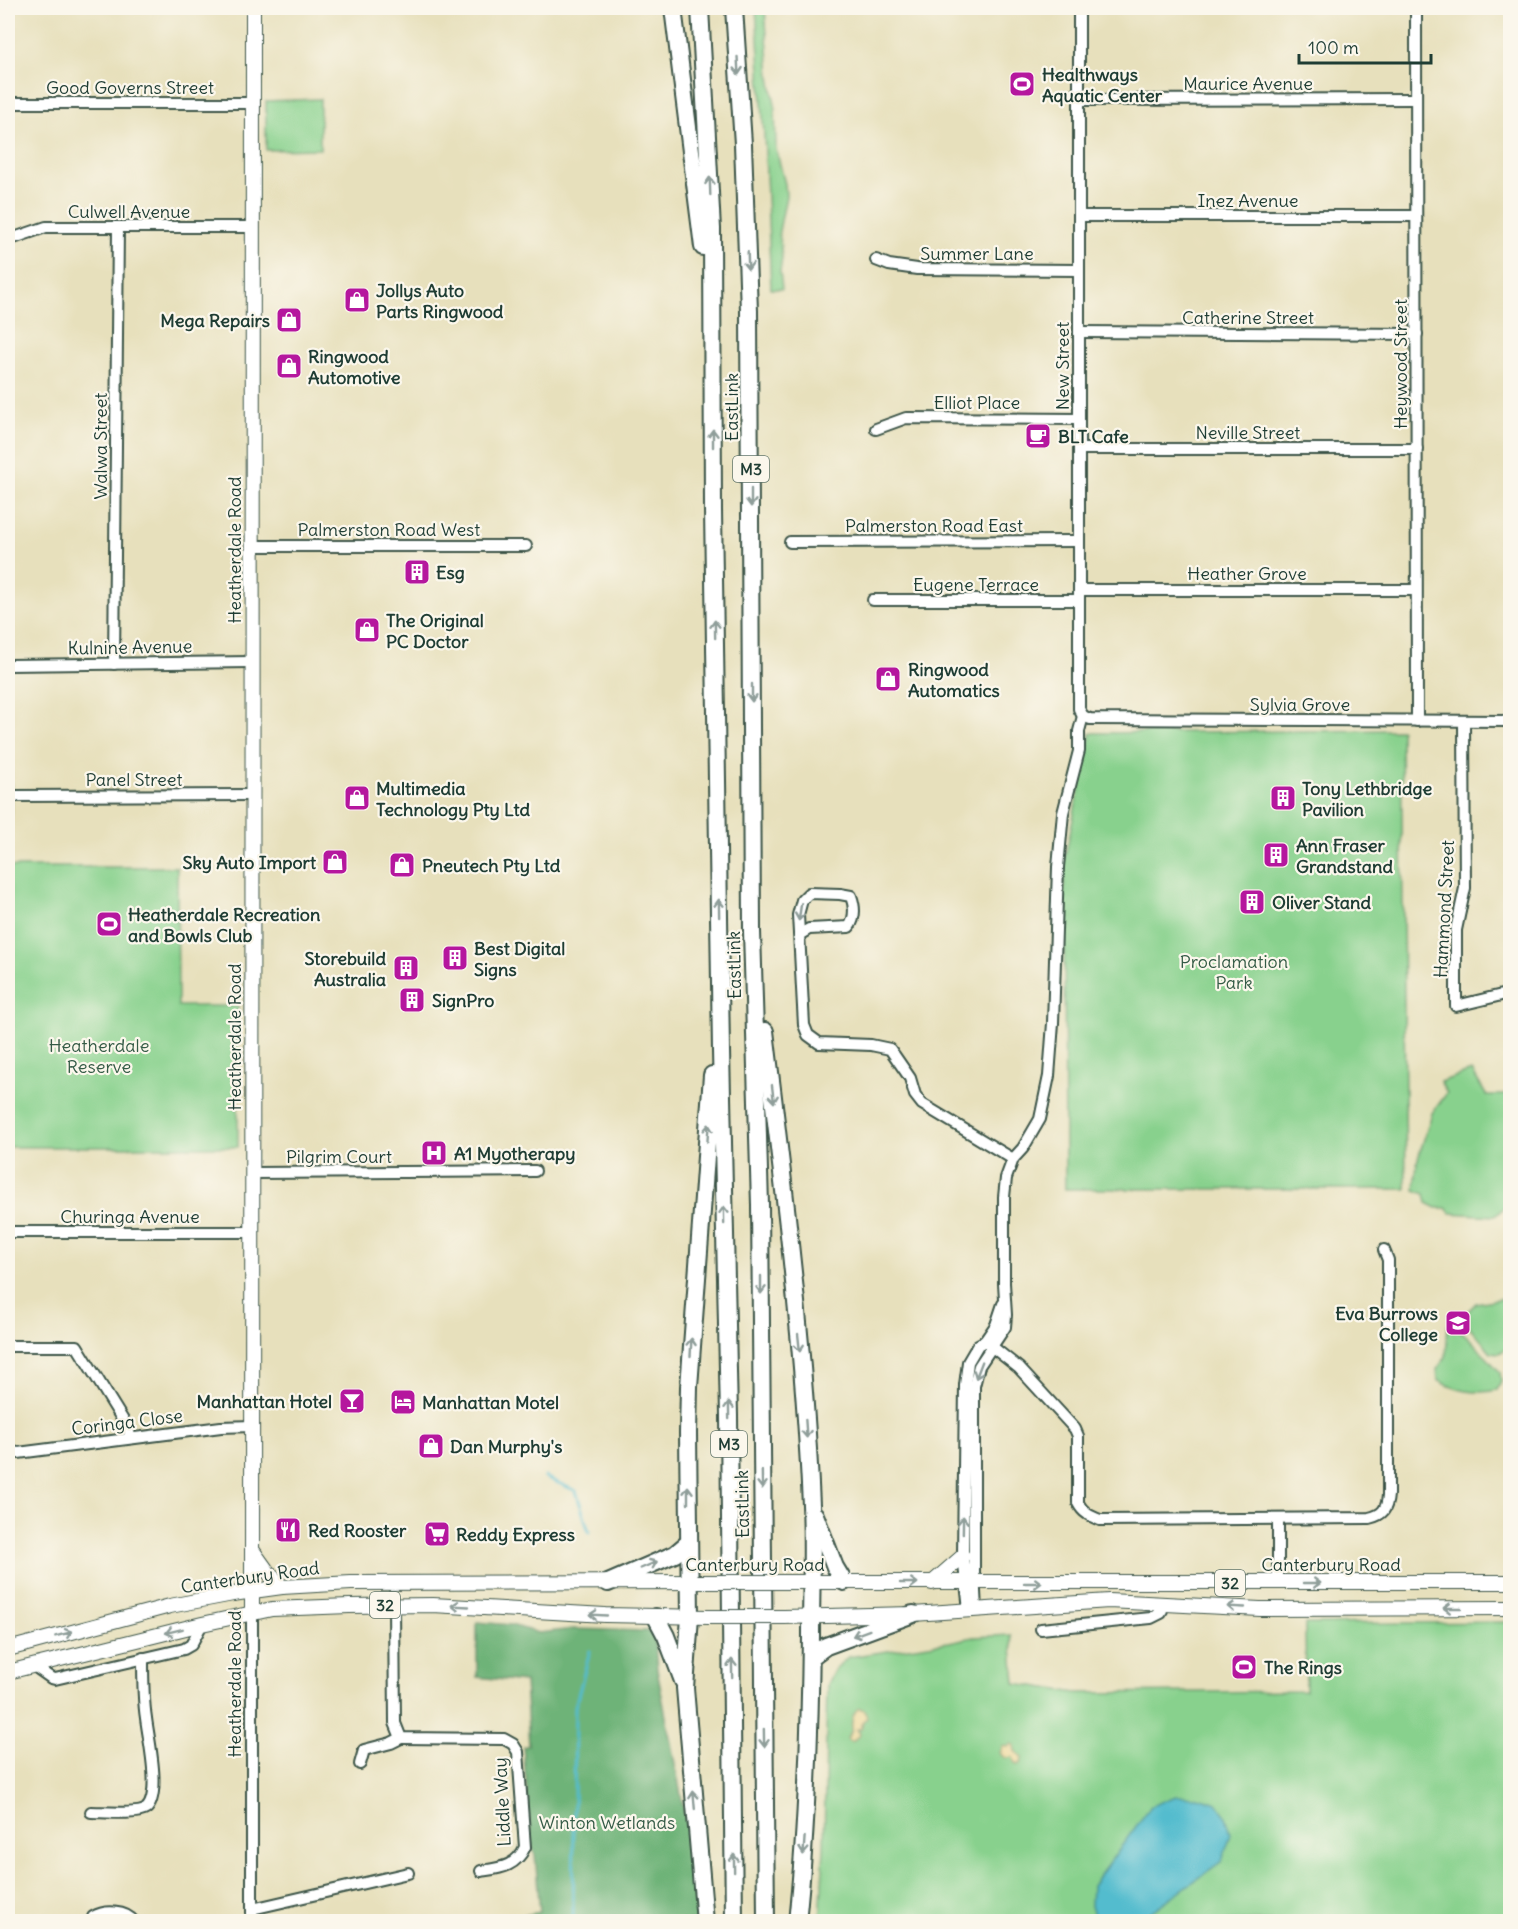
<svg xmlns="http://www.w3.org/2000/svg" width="1518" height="1929" font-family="Delius,sans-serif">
	<rect width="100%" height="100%" fill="#fbf7ec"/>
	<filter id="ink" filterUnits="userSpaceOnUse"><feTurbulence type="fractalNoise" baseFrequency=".0167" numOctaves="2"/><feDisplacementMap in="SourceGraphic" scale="12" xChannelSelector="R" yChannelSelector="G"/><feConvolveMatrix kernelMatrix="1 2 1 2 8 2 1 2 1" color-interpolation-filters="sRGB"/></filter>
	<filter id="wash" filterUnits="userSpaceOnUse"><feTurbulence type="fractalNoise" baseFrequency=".008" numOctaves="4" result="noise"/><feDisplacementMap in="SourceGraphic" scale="24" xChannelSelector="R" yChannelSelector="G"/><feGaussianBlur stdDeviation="1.35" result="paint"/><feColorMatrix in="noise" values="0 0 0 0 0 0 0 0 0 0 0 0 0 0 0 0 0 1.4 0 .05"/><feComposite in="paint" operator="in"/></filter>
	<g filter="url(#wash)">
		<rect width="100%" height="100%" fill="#e7e0bc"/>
		<g fill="#88d18d" stroke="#548760" stroke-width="1.5">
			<path d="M756,8H765L770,77L775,104L776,149L785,184L786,196L779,231L782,258L780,272L782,289H771L765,151Z"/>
			<path d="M320,99V149L266,150V101Z"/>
			<path d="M8,728H11L10,867H177L178,1006H238V1147H8Z"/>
			<path d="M1401,730L1406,1189H1065L1064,861L1091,733Z"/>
			<path d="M1472,1071L1486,1095H1510V1202L1495,1216L1450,1213L1446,1208H1437L1427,1203L1425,1194L1415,1190L1417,1162L1432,1113L1447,1093L1440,1082Z"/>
			<path d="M1505,1298L1510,1302V1347L1499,1353L1491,1352L1468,1325V1311L1476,1303Z"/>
			<path d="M1448,1324L1457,1328L1469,1338L1500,1372L1501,1382L1497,1390C1475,1395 1457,1391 1438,1380L1437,1369L1446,1357Z"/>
			<path d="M1510,1622V1921L820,1922L824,1848L827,1684L835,1669L848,1657L949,1642L973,1637L1011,1635L1015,1683L1077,1693L1306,1691L1305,1624Z"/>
		</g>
		<path fill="#6eb378" stroke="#467856" stroke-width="1.5" d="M477,1622L511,1625L539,1633L574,1629L648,1631L655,1640L657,1670L689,1837L697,1921H499L540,1912L535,1854L532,1848L523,1747L529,1745L525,1682L477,1677Z"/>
		<g fill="#eeda9e" stroke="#868c69" stroke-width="1.5">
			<path d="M859,1708L865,1710L867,1718L863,1721L861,1729H857L860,1734L854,1741H849L847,1738L852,1730C851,1723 852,1713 859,1708Z"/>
			<path d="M1011,1744L1014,1745L1015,1751L1022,1757L1021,1763L1017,1765L1014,1762L1013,1757L1004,1758L1000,1753L1003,1746L1008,1747Z"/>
		</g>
		<path fill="#52bcce" stroke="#387c81" stroke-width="1.5" d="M1176,1796L1198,1797L1217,1803L1226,1816L1231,1834L1222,1861L1138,1921H1096L1091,1906L1092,1886L1151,1806Z"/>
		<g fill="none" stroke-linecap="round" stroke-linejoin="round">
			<g stroke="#52bcce" stroke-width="3">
				<path d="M545,1477L576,1491L589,1532"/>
				<path d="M573,1922L575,1707L590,1651"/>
			</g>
		</g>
	</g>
	<g filter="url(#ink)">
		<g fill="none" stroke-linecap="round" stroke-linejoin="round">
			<g stroke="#3d5548" stroke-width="14">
				<g id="minor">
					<path d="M1079,8V709L1083,716L1090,719L1510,721"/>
					<path d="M1416,8L1417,721"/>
					<path d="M1079,100L1416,99"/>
					<path d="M8,103H252"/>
					<path d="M1079,216H1416"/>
					<path d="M8,240L46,227H252"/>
					<path d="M876,260L889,265L917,269L1079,270"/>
					<path d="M1079,332L1417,334"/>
					<path d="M876,429L906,418L1079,419"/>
					<path d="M1079,449H1417"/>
					<path d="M790,542L1079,541"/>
					<path d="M253,546H526"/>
					<path d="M1079,590H1416"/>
					<path d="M873,600H1079"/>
					<path d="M114,664L118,227"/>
					<path d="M8,665L252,662"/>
					<path d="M1464,721L1465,888L1456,930V1006L1510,993"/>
					<path d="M15,796L252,795"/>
					<path d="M799,935L809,929L849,927C856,917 855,907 851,896L840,894L809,893L802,900L798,915L804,1025L808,1035L819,1043L871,1045L890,1049L910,1078L915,1095L922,1104L1013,1159"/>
					<path d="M252,1173L535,1171"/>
					<path d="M8,1232H252"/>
					<path d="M985,1341L1019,1368L1075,1429L1078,1436V1503C1083,1513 1090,1516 1100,1520L1369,1518C1383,1515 1387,1509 1388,1495V1260L1384,1250"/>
					<path d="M8,1346H77L129,1430L130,1438"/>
					<path d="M8,1451L18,1453L221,1427L252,1426"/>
					<path d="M1278,1583V1519"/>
					<path d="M394,1605L395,1723L401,1738L504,1739L513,1744L518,1752L525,1847C516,1867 500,1868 481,1871"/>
					<path d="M969,1610L963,1556L965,1385L968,1362L978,1345L985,1341L996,1325L1003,1304"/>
					<path d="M976,1610L974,1572V1386L979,1366L1005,1327L1006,1315L1004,1283V1197L1006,1178L1013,1159L1023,1148L1040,1119L1049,1076L1053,1023L1058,867L1063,813L1079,751V731L1083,716"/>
					<path d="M252,1614V1922"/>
					<path d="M1041,1629L1151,1618L1161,1613L1164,1603"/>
					<path d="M34,1666L51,1678L55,1679L184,1649L191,1645L202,1624"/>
					<path d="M360,1764L364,1750L391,1743L401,1738"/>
					<path d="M91,1812C102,1812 138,1815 146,1809C162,1795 148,1737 146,1718C143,1699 143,1678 143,1658"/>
					<path d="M252,1909L408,1873"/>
					<path d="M92,1922L93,1917C104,1910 126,1910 134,1922"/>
				</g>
			</g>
			<g stroke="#3d5548" stroke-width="16">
				<g id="major">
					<path d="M253,1551L268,1572L282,1587"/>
					<path d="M784,1582H1510"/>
					<path d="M932,1583L963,1556"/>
					<path d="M252,1614L253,8"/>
					<path d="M784,1617L913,1614L1109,1601L1260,1609L1510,1608"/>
					<path d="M8,1649L170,1606L233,1594L282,1587L351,1583L709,1582"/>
					<path d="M8,1672L202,1624L272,1609L349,1606L433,1605L605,1615L709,1617"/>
				</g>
			</g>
			<g stroke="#3d5548" stroke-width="20">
				<g id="highway">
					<path d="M673,8L703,247"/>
					<path d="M700,8L712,229L713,510L721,1051L729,1416L734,1922"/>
					<path d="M734,8L743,144L749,311L752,931L760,1205L766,1922"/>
					<path d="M765,1031C784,1188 804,1346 811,1505C813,1548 811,1592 811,1636C810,1732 807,1826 797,1922"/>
					<path d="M815,1515L835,1567L844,1582"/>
					<path d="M608,1583L675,1554L688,1543"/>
					<path d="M656,1617L666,1636L683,1681"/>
					<path d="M811,1657L826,1646L913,1614"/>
					<path d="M705,1922L685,1688L690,1617L688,1433L689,1387L712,1075"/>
				</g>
			</g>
			<use href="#minor" stroke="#fff" stroke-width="10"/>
			<use href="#major" stroke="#fff" stroke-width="14"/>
			<use href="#highway" stroke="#fff" stroke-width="16"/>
			<g stroke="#3d5548" stroke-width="16" stroke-linecap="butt">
				<g id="major-bridge">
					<path d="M709,1582H784"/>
					<path d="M709,1617H784"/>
				</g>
			</g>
			<use href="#major-bridge" stroke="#fff" stroke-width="14"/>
		</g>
		<defs><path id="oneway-shaft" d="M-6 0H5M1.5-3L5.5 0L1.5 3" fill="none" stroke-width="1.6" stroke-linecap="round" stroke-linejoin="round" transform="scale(1.5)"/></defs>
		<g stroke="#8f9e9a">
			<use href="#oneway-shaft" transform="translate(738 66) rotate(87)"/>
			<use href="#oneway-shaft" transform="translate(710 186) rotate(-92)"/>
			<use href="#oneway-shaft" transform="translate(748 261) rotate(88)"/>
			<use href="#oneway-shaft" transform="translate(713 438) rotate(-90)"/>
			<use href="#oneway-shaft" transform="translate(751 498) rotate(90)"/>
			<use href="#oneway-shaft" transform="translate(715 629) rotate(-91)"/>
			<use href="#oneway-shaft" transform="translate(752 693) rotate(90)"/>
			<use href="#oneway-shaft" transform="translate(719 908) rotate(-91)"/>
			<use href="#oneway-shaft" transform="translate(800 912) rotate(98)"/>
			<use href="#oneway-shaft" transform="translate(773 1094) rotate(83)"/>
			<use href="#oneway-shaft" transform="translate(708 1133) rotate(-86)"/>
			<use href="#oneway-shaft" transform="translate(724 1215) rotate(-91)"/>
			<use href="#oneway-shaft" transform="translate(761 1285) rotate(90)"/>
			<use href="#oneway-shaft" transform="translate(799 1343) rotate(84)"/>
			<use href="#oneway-shaft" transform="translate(691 1347) rotate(-87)"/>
			<use href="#oneway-shaft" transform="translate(979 1370) rotate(111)"/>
			<use href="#oneway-shaft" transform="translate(729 1410) rotate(-91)"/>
			<use href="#oneway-shaft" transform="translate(806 1429) rotate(86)"/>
			<use href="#oneway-shaft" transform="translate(762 1480) rotate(89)"/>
			<use href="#oneway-shaft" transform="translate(688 1495) rotate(-90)"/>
			<use href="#oneway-shaft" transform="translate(963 1525) rotate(-89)"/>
			<use href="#oneway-shaft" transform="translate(649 1565) rotate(-23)"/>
			<use href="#oneway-shaft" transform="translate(909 1583)"/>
			<use href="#oneway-shaft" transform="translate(1033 1583)"/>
			<use href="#oneway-shaft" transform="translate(1312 1583)"/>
			<use href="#oneway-shaft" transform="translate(460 1606) rotate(-177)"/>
			<use href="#oneway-shaft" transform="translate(1236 1607) rotate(-177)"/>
			<use href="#oneway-shaft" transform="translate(1452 1608) rotate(180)"/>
			<use href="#oneway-shaft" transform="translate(598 1615) rotate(-177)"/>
			<use href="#oneway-shaft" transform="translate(174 1631) rotate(166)"/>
			<use href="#oneway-shaft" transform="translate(861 1633) rotate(160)"/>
			<use href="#oneway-shaft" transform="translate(64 1634) rotate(-15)"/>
			<use href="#oneway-shaft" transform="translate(732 1668) rotate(-91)"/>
			<use href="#oneway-shaft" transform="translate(764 1738) rotate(89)"/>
			<use href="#oneway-shaft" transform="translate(694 1800) rotate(-95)"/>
			<use href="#oneway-shaft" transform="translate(804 1846) rotate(94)"/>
			<use href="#oneway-shaft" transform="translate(734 1863) rotate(-91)"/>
		</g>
	</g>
	<defs>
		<g id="stadium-square" transform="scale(1.35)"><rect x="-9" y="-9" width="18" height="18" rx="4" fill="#b5179e" stroke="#fbf7ec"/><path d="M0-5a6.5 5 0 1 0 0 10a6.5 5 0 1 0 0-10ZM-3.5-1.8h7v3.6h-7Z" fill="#fff"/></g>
		<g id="shop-square" transform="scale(1.35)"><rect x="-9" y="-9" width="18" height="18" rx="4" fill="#b5179e" stroke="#fbf7ec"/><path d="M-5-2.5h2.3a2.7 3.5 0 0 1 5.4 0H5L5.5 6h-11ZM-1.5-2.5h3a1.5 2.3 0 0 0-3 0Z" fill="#fff"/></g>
		<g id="cafe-square" transform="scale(1.35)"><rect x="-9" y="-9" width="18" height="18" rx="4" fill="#b5179e" stroke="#fbf7ec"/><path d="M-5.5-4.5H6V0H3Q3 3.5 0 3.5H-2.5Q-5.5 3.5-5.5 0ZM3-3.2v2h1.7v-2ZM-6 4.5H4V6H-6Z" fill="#fff"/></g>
		<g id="building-square" transform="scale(1.35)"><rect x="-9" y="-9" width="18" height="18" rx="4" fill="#b5179e" stroke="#fbf7ec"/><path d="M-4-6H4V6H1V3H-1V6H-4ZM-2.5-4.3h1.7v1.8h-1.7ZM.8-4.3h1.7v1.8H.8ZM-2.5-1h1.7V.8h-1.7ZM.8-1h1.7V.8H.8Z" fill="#fff"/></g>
		<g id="hospital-square" transform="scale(1.35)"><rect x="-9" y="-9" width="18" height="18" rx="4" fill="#b5179e" stroke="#fbf7ec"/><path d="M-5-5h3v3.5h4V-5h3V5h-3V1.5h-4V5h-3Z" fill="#fff"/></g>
		<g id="university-square" transform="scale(1.35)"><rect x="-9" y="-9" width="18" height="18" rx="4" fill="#b5179e" stroke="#fbf7ec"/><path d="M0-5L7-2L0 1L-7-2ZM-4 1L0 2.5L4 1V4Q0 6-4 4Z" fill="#fff"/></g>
		<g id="bar-square" transform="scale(1.35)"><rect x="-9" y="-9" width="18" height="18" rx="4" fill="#b5179e" stroke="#fbf7ec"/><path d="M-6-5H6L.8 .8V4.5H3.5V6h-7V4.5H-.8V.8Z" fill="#fff"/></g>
		<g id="hotel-square" transform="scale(1.35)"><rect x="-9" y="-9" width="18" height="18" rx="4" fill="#b5179e" stroke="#fbf7ec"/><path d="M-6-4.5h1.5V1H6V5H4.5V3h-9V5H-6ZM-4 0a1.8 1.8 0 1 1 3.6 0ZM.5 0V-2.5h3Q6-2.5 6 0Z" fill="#fff"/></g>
		<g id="restaurant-square" transform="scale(1.35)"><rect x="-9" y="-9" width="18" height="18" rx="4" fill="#b5179e" stroke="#fbf7ec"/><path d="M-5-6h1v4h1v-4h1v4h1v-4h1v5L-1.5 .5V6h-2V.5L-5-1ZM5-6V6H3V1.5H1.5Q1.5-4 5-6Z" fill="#fff"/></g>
		<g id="supermarket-square" transform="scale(1.35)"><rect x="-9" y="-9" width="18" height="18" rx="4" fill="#b5179e" stroke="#fbf7ec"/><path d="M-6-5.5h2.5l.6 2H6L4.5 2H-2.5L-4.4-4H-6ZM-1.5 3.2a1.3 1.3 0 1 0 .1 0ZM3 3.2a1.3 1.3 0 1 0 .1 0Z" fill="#fff"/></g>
	</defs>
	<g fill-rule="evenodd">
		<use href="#stadium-square" x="1022" y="84"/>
		<use href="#shop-square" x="357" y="300"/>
		<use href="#shop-square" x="289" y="320"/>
		<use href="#shop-square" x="289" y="366"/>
		<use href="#cafe-square" x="1038" y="436"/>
		<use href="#building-square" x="417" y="572"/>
		<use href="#shop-square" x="367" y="630"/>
		<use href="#shop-square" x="888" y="679"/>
		<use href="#shop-square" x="357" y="798"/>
		<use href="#building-square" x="1283" y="798"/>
		<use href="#building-square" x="1276" y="855"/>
		<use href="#shop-square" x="335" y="862"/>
		<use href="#shop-square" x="402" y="865"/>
		<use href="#building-square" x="1252" y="902"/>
		<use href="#stadium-square" x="109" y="924"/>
		<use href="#building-square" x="455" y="958"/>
		<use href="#building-square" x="406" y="968"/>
		<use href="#building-square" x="412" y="1000"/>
		<use href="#hospital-square" x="434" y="1153"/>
		<use href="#university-square" x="1458" y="1323"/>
		<use href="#bar-square" x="352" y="1401"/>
		<use href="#hotel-square" x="403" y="1402"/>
		<use href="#shop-square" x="431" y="1446"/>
		<use href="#restaurant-square" x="288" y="1530"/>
		<use href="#supermarket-square" x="437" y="1534"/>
		<use href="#stadium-square" x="1244" y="1667"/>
	</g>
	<g text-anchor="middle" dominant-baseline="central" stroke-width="4.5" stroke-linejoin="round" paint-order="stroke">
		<g fill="#fbf7ec" stroke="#61756b" stroke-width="1.5">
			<rect x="733" y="456" width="36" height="26" rx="4.5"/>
			<rect x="711" y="1431" width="36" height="26" rx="4.5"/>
			<rect x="1215" y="1570" width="30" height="26" rx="4.5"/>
			<rect x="370" y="1592" width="30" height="26" rx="4.5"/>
		</g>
		<g font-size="16" font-weight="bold" fill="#1f3d34">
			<text x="751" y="469">M3</text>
			<text x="729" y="1444">M3</text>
			<text x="1230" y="1583">32</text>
			<text x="385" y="1605">32</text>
		</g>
		<g font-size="18" font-weight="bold" fill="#1f3d34" stroke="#fbf7ec" text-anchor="start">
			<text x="1042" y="74">Healthways<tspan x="1042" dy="21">Aquatic Center</tspan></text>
			<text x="376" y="290">Jollys Auto<tspan x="376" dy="21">Parts Ringwood</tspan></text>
			<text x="270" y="320" text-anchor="end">Mega Repairs</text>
			<text x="308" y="356">Ringwood<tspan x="308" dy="21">Automotive</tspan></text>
			<text x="1058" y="436">BLT Cafe</text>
			<text x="436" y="572">Esg</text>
			<text x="386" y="620">The Original<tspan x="386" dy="21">PC Doctor</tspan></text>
			<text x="908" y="669">Ringwood<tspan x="908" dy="21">Automatics</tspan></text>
			<text x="376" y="788">Multimedia<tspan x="376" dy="21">Technology Pty Ltd</tspan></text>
			<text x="1302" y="788">Tony Lethbridge<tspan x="1302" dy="21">Pavilion</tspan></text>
			<text x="1296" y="845">Ann Fraser<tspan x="1296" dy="21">Grandstand</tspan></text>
			<text x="316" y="862" text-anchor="end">Sky Auto Import</text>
			<text x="422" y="865">Pneutech Pty Ltd</text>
			<text x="1272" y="902">Oliver Stand</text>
			<text x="128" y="914">Heatherdale Recreation<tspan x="128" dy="21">and Bowls Club</tspan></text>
			<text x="474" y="948">Best Digital<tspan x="474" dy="21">Signs</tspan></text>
			<text x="386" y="958" text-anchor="end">Storebuild<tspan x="386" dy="21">Australia</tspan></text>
			<text x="432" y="1000">SignPro</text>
			<text x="454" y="1153">A1 Myotherapy</text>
			<text x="1438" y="1313" text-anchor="end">Eva Burrows<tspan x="1438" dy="21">College</tspan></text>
			<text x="332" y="1401" text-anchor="end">Manhattan Hotel</text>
			<text x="422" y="1402">Manhattan Motel</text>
			<text x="450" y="1446">Dan Murphy's</text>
			<text x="308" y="1530">Red Rooster</text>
			<text x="456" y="1534">Reddy Express</text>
			<text x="1264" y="1667">The Rings</text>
		</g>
		<g font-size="18" fill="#1f3d34" stroke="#fbf7ec">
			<text x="1248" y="83">Maurice Avenue</text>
			<text x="130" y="87">Good Governs Street</text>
			<text x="1248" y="200">Inez Avenue</text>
			<text x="129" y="211">Culwell Avenue</text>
			<text x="977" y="253">Summer Lane</text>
			<text x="1248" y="317">Catherine Street</text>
			<text transform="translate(1400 364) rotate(-90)">Heywood Street</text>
			<text transform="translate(1062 366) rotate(-90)">New Street</text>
			<text x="977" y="402">Elliot Place</text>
			<text transform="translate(731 407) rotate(-90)">EastLink</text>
			<text x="1248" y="432">Neville Street</text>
			<text transform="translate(100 446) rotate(-90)">Walwa Street</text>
			<text x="934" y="525">Palmerston Road East</text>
			<text x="389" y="529">Palmerston Road West</text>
			<text transform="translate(234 550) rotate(-90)">Heatherdale Road</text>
			<text x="1247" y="573">Heather Grove</text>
			<text x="976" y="584">Eugene Terrace</text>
			<text transform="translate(130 647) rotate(-1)">Kulnine Avenue</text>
			<text x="1300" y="704">Sylvia Grove</text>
			<text x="134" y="779">Panel Street</text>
			<text transform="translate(1444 909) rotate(-87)">Hammond Street</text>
			<text transform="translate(734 965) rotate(-91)">EastLink</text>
			<text transform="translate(234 1037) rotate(-90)">Heatherdale Road</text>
			<text x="339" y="1156">Pilgrim Court</text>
			<text x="130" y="1216">Churinga Avenue</text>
			<text transform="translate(127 1422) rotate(-7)">Coringa Close</text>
			<text transform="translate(742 1504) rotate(-91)">EastLink</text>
			<text x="755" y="1564">Canterbury Road</text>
			<text x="1331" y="1564">Canterbury Road</text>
			<text transform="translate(250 1577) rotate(-8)">Canterbury Road</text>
			<text transform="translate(234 1684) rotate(-90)">Heatherdale Road</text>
			<text transform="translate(502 1802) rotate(-93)">Liddle Way</text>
		</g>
		<g font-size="18" fill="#345b46" stroke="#fbf7ec">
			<text x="1234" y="961">Proclamation<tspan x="1234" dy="21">Park</tspan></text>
			<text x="99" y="1045">Heatherdale<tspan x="99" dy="21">Reserve</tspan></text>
			<text x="607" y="1822">Winton Wetlands</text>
		</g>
	</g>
	<rect width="1518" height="1929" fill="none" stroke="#fbf7ec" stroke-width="30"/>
	<path d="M1299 54v9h132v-9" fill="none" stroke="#1f3d34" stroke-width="3"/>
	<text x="1308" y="54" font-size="18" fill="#1f3d34" stroke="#fbf7ec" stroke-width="4.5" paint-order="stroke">100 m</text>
</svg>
